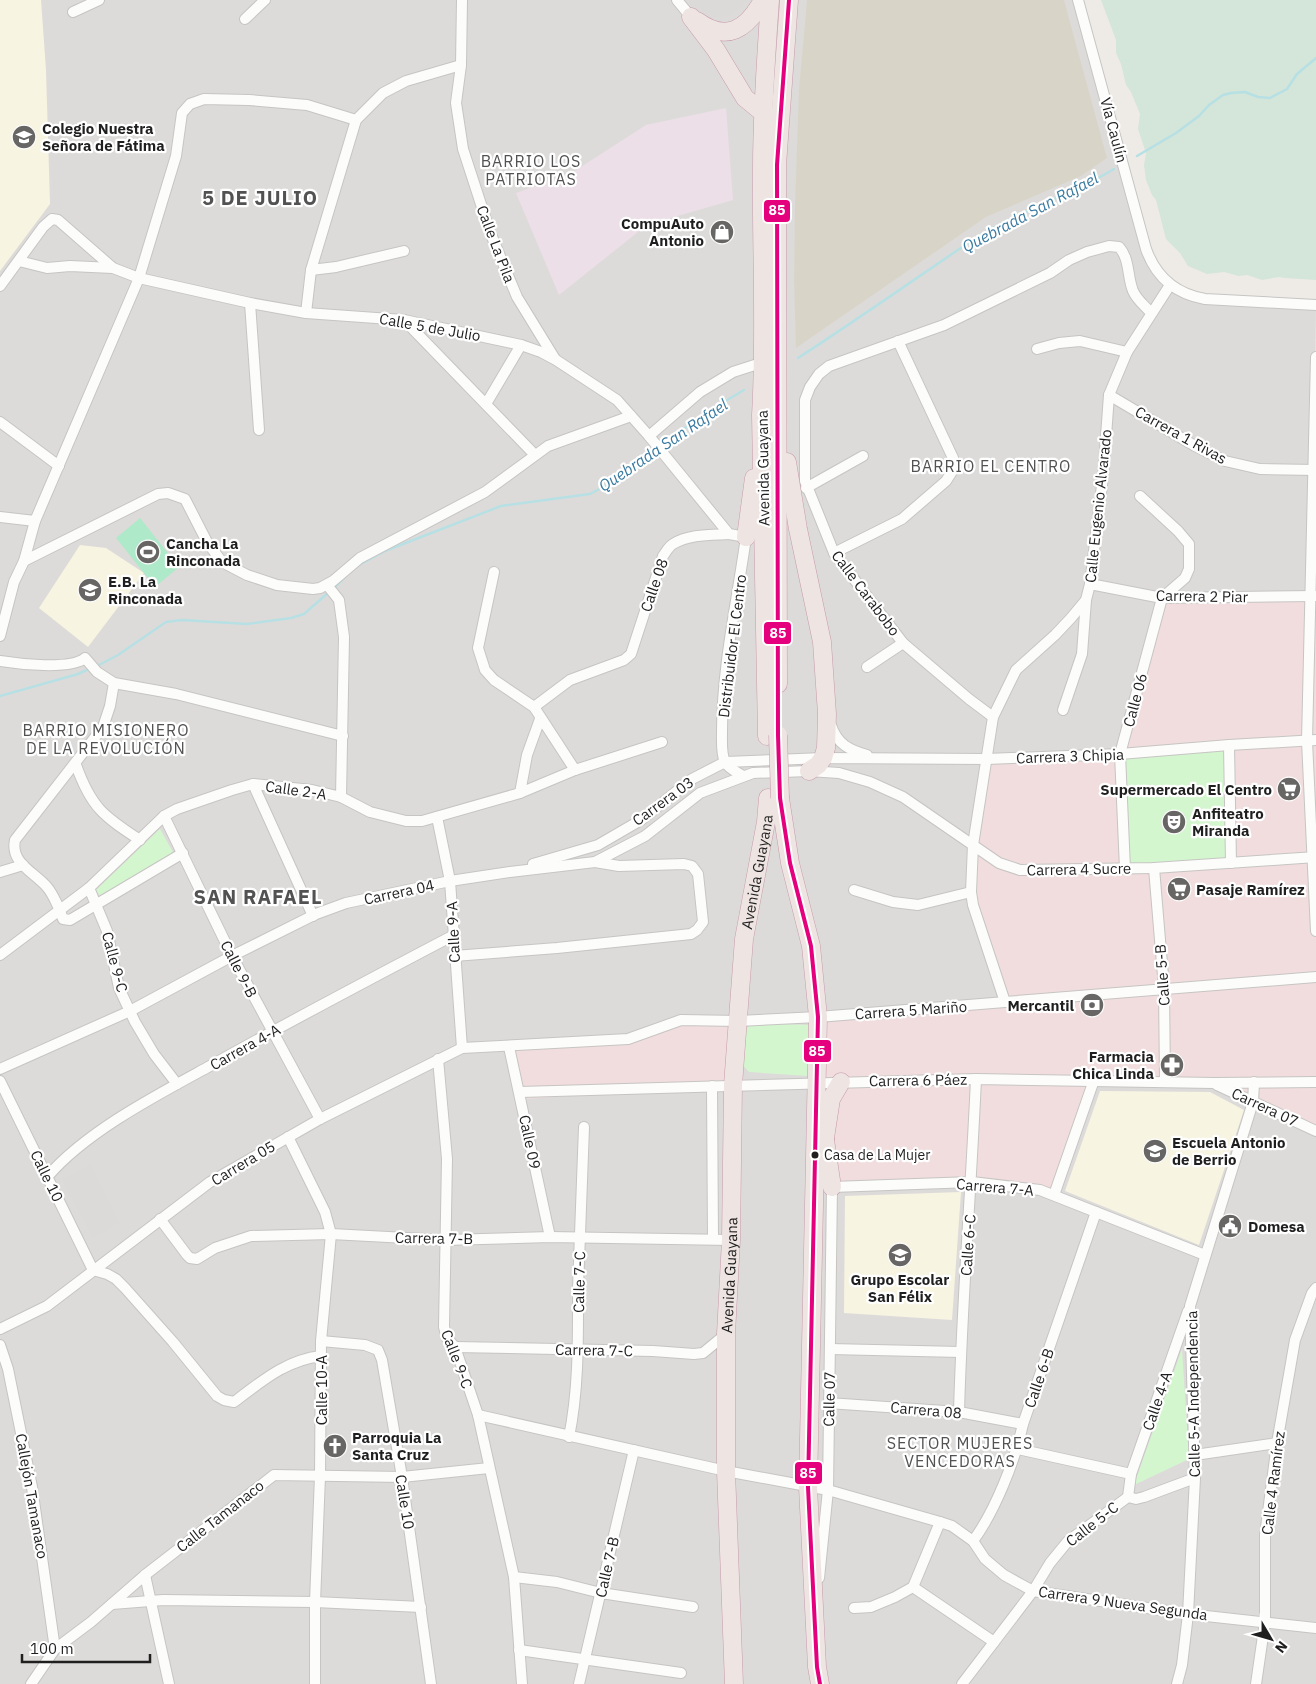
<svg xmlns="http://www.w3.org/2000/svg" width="1316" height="1684" font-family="'IBM Plex Sans',sans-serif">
	<rect width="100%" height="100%" fill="#eeebe7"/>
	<path fill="#dddbd9" d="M0,0H1079L1150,261L1184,294L1316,305L1314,470L1310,596L1094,1080L1214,1083L1316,1131V1684H0Z"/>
	<g fill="#f1dddd">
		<path d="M1316,326V1131L1214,1083L1094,1080L1054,1195L972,1182L832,1187L818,1017L1005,1002L971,892L987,759L1120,754L1162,598L1310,596L1314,470Z"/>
		<path d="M681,1020L738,1021L733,1085L524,1099L509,1047L628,1039Z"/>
	</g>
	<path fill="#ecdfe8" d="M726,108L733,200L667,219L643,228L559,295L516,193L570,174L646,125Z"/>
	<g fill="#f7f4e2">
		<path d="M0,0H41L46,70L50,204L0,271Z"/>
		<path d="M80,545L106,548L144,573L88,647L39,608Z"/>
		<path d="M1100,1091L1210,1092L1244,1110L1199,1245L1065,1191Z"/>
		<path d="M961,1192L952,1320L844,1313L845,1196Z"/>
	</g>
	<g fill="#dcdad9">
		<path d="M688,0H747L741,8L728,16L710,18L695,9Z"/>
		<path d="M91,1164L120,1222L93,1238L62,1179Z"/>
	</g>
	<path fill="#d8d5c8" d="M807,0H1064L1107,158L1081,176L986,217L796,348L794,281L795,205L799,89Z"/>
	<path fill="#d4e5d9" d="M1101,0H1316V280L1285,278L1279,277L1262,280L1247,275L1239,276L1224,272L1207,274L1188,266L1180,253L1166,239L1156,200L1152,195L1146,180L1144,165L1146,153L1138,129L1140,114L1131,92L1126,85L1121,64L1116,53V40Z"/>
	<g fill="#d4f6cf">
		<path d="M1226,748L1228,860L1127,866L1123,757Z"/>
		<path d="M160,829L174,854L100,896L96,890Z"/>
		<path d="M778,1024L810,1025L808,1076L749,1072L741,1063L743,1032L749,1026Z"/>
		<path d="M1182,1349L1189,1459L1134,1485Z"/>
	</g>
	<path fill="#aee9c9" d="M140,518L179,567L155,587L116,538Z"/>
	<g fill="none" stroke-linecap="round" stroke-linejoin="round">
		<g stroke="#b7e0e4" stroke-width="2.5">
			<path d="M1137,156L1176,133L1199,116L1209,105L1223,95L1231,93L1245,92L1258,97L1270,98L1287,89L1297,74L1316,58"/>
			<path d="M798,358C860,318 919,276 980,235C1023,210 1071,195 1114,169"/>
			<path d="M661,445L712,409L744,390"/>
			<path d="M359,565L385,551L501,506L590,494L607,485L620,473L656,449"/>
			<path d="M333,589L345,577"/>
			<path d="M97,666L118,655L166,622L182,620L247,624L291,618L304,614L329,592"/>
			<path d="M0,696L78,674L89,669"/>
		</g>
		<g stroke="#c6c5c3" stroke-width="12">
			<g id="minor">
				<path d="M462,0L461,65L456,103L463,149L490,232L517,297L555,359"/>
				<path d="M677,0L691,17"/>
				<path d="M1078,0L1146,249C1156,277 1176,294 1205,299L1316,305"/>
				<path d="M73,12L99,0"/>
				<path d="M245,19L265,0"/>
				<path d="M19,261L47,268L70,266L113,268"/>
				<path d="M311,270L336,267L404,251"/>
				<path d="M0,286L43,227L52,219L58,220L113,268L139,278L250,303L306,313L404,320L521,345L541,352L556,360L617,400L649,436L729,534L746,537C737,602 722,666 722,732C722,741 721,754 725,762C729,769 737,772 743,776"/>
				<path d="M250,303L259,430"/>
				<path d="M306,313L311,270L356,120L383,93L406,81L461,65"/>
				<path d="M404,320L535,455"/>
				<path d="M1037,349L1059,343L1080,341L1127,352"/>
				<path d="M1316,357L1307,741L1316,931"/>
				<path d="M1109,395L1195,446L1225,461L1260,469L1316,470"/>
				<path d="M486,404L521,345"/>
				<path d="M0,422L59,466"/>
				<path d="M649,436L700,392L733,372L764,362"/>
				<path d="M806,488L863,456"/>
				<path d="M0,517L35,521"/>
				<path d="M834,553L902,519L946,481L953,470V458L898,341"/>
				<path d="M24,561L158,494L168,493L185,499L207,542L222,562L247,575L277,585L313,589L320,588L333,581L360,558L485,492L548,446L631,416"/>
				<path d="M494,572L478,648L485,670L494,680L534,707L575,770"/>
				<path d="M1090,584L1162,598L1316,596"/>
				<path d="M327,585L339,600L344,637L341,797"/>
				<path d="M0,636L14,582L24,561L35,521L139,278L176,156L182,113L190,104L204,99L249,100L307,105L356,120"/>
				<path d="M0,661C18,664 71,670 85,658L97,672L114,683L176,694L343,736"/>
				<path d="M867,667L903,643"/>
				<path d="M114,683L110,706L103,727L15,840C10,863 34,872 47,887C53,894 60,910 63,919L70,920L183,853"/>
				<path d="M534,707L570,680L624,660L631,654L663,556C666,552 669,546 673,544C689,534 711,535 729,534"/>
				<path d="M1063,710L1082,654L1086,600"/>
				<path d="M993,717L969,699L903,643L834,553L805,481V400L810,387L819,374L829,366L944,325L1050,273L1069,260L1087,252L1109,246L1119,247C1130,259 1127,276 1133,291C1137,300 1145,306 1151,313"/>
				<path d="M831,725C837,744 849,750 867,755"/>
				<path d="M1229,745L1231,863"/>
				<path d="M76,765C91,807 103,816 140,840"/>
				<path d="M253,784L313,916"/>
				<path d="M520,793L527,755L540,719"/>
				<path d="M164,816L232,956L320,1119"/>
				<path d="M437,817L450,881L462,1048"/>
				<path d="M533,864L598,845L641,820L692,779L725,762L823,758L987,759L1120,754L1229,745L1316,740"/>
				<path d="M1154,868L1164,988L1165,1081"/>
				<path d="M1125,869L1120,754L1162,598L1185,578L1189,569V544L1178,531L1140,496"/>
				<path d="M0,872L23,865"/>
				<path d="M89,888L107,931L119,988L135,1022L154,1054L177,1084"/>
				<path d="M854,890L893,902L918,905L971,892"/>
				<path d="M0,955L89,888L164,816L177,809L232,790L253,784L312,790L341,797L370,812L406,821H422L520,793L575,770L662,742"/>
				<path d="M454,956L557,948L691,934L697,930L703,922L698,874L692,866L684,864L619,866L595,862"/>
				<path d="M1005,1002L973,905L971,892L973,845L993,717L1016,670L1055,635L1071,618L1086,600L1090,584L1103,477L1109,395L1127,352L1170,285"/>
				<path d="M509,1047L550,1237"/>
				<path d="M438,1059L447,1159L444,1327L447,1338L455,1347L478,1415L514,1577L522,1684"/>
				<path d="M0,1069L130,1011L232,956L316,914L346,903L450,881L510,872L595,862L645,836L700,793L753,773L809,771L839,773L870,782L903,797L999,863L1020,870L1154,868L1316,857"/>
				<path d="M0,1081L93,1270L107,1274L116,1279L125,1288L173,1342L217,1396L224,1400L234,1402C262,1381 286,1360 321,1356"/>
				<path d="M1217,1085L1316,1131"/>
				<path d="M712,1086L713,1239"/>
				<path d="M520,1092L976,1079L1214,1083L1316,1082"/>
				<path d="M288,1137L325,1212L331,1234L321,1341L320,1476L315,1602V1684"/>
				<path d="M48,1176C87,1131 157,1095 210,1066C290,1021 372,978 454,935"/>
				<path d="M1054,1195L1094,1080"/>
				<path d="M160,1219L187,1255L190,1258L197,1259L215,1248L251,1236L331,1234L445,1240L550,1237L731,1240"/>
				<path d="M0,1329L47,1306L210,1182L320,1119L462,1048L628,1039L681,1020L738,1021L818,1017L1316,977"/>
				<path d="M321,1341L365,1345L378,1350L382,1360L402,1477L431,1684"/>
				<path d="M0,1345L8,1369L32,1487L55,1649"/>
				<path d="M455,1347L653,1351L694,1354L703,1353L726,1334"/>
				<path d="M830,1349L961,1352"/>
				<path d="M828,1403L959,1412L1023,1424"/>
				<path d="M959,1412C962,1301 971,1190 976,1079"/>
				<path d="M478,1415L726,1471L828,1490L940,1522L952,1526L973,1541L985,1559L1004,1575L1033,1591L1188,1614L1316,1628"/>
				<path d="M569,1437C579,1388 578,1337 578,1288C580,1234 582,1181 584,1127"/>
				<path d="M1018,1449L1131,1474"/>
				<path d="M1195,1455L1277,1443"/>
				<path d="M1128,1497L1131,1474L1188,1311"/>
				<path d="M973,1541C995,1511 1015,1461 1023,1424L1096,1212"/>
				<path d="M145,1575L169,1684"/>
				<path d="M514,1577L557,1582L601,1593L693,1607"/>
				<path d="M819,1578L828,1490L832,1187L972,1182L1040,1190L1205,1255"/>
				<path d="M913,1587L994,1642"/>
				<path d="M112,1604L163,1600L315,1602L421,1607"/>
				<path d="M854,1608L871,1607L895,1597L913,1587L940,1522"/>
				<path d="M519,1650L681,1673"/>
				<path d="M31,1684L55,1649L91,1622L145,1575L274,1475L402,1477L489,1468"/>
				<path d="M579,1684L634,1450"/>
				<path d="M962,1684L1033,1591L1050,1563L1068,1541L1128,1497L1136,1499L1144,1497L1195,1478"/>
				<path d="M1177,1684L1182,1665L1188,1614L1195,1478L1190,1306L1253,1102L1254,1082"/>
				<path d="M1256,1684L1265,1622V1535L1277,1443L1295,1340L1312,1293L1316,1288"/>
			</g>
		</g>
		<g stroke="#c69bad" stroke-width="19">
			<g id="trunk">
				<path d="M691,17L716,50L745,98L762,112"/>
				<path d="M697,21C727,43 747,29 763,0"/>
				<path d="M787,462L798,529L822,642L827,714L826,748L823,758L818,765L809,771"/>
				<path d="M746,537L754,478"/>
				<path d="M778,684L777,165L789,0"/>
				<path d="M767,736L761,415C766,333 761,250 762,168C762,112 766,56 770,0"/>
				<path d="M780,798L790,863L811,946L818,1017L808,1487L817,1667L820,1684"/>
				<path d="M824,1133L832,1187"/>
				<path d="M823,1145L825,1138L831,1099L841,1082"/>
				<path id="s1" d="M734,1684L726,1471V1334L731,1240L733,1085L744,939L766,822L768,798"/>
			</g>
		</g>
		<use href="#minor" stroke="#fcfcfb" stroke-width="10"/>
		<use href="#trunk" stroke="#eee4e2" stroke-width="18"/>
		<g stroke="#c69bad" stroke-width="19" stroke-linecap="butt">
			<path id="trunk-bridge" d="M778,735L780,798"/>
		</g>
		<use href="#trunk-bridge" stroke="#eee4e2" stroke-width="18"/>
		<g stroke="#fff" stroke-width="8">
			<path id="bus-1" d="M789,0L777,165L778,735L780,798L790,863L811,946L818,1017L808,1487L817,1667L820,1684"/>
		</g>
		<use href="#bus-1" stroke="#e5007d" stroke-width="4"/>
	</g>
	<defs>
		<g id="school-disc" transform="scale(1.25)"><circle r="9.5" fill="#676665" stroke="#fff"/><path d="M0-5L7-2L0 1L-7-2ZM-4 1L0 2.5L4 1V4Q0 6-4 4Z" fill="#fff"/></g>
		<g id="shop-disc" transform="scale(1.25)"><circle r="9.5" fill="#676665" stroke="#fff"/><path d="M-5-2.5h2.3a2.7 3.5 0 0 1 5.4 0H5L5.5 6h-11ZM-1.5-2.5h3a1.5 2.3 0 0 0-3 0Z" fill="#fff"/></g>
		<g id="stadium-disc" transform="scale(1.25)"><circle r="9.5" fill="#676665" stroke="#fff"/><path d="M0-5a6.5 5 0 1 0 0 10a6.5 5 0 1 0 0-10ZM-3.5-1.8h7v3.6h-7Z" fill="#fff"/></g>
		<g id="supermarket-disc" transform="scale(1.25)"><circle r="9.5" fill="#676665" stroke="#fff"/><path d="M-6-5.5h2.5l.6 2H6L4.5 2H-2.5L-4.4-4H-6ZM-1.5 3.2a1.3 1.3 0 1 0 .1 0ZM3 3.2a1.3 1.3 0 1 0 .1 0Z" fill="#fff"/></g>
		<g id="theatre-disc" transform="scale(1.25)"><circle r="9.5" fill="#676665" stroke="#fff"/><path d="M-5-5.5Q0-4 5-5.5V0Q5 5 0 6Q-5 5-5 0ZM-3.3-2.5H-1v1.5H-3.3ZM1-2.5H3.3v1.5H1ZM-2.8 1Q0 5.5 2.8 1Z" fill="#fff"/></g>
		<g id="bank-disc" transform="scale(1.25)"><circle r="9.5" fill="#676665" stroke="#fff"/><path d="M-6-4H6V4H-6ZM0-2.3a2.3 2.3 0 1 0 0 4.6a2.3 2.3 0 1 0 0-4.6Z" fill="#fff"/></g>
		<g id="pharmacy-disc" transform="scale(1.25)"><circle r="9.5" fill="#676665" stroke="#fff"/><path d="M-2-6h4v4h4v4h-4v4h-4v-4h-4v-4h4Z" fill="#fff"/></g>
		<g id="civic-disc" transform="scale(1.25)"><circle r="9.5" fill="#676665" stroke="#fff"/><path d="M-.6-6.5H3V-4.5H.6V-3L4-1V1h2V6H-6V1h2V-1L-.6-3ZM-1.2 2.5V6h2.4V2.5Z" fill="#fff"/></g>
		<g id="church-disc" transform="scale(1.25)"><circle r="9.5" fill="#676665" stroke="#fff"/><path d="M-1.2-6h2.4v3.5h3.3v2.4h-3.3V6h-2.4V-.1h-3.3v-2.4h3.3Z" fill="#fff"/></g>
	</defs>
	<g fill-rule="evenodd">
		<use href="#school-disc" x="24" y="137"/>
		<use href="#shop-disc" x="722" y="232"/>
		<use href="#stadium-disc" x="148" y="552"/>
		<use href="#school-disc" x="90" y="590"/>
		<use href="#supermarket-disc" x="1289" y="789"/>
		<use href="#theatre-disc" x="1174" y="822"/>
		<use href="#supermarket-disc" x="1179" y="889"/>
		<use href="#bank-disc" x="1092" y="1005"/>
		<use href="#pharmacy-disc" x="1172" y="1065"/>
		<use href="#school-disc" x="1155" y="1151"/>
		<use href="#civic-disc" x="1230" y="1226"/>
		<use href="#school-disc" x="900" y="1255"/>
		<use href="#church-disc" x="335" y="1446"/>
	</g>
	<circle fill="#1f1f1f" stroke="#fff" stroke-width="2" cx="815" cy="1155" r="4.5"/>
	<g text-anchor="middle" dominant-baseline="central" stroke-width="4.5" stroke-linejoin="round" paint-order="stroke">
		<g font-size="14" fill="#1f1f1f" stroke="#fff" text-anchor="start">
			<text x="824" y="1155">Casa de La Mujer</text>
		</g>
		<g font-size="15" font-weight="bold" fill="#1f1f1f" stroke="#fff" text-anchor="start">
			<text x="42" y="128">Colegio Nuestra<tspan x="42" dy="17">Señora de Fátima</tspan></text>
			<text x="704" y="223" text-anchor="end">CompuAuto<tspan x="704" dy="17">Antonio</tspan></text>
			<text x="166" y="543">Cancha La<tspan x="166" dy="17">Rinconada</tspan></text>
			<text x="108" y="581">E.B. La<tspan x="108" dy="17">Rinconada</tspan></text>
			<text x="1272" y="789" text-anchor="end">Supermercado El Centro</text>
			<text x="1192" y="813">Anfiteatro<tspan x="1192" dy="17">Miranda</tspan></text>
			<text x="1196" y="889">Pasaje Ramírez</text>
			<text x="1074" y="1005" text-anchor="end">Mercantil</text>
			<text x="1154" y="1056" text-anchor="end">Farmacia<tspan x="1154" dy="17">Chica Linda</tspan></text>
			<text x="1172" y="1142">Escuela Antonio<tspan x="1172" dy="17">de Berrio</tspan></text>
			<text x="1248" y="1226">Domesa</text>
			<text x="900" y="1279" text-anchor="middle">Grupo Escolar<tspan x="900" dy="17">San Félix</tspan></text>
			<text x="352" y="1437">Parroquia La<tspan x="352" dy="17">Santa Cruz</tspan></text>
		</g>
		<g font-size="15" fill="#1f1f1f" stroke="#fff">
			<text transform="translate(1114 130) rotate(75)">Vía Caulín</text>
			<text transform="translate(496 244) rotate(69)">Calle La Pila</text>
			<text transform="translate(430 327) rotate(10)">Calle 5 de Julio</text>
			<text transform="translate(1181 435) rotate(29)">Carrera 1 Rivas</text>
			<text transform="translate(763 468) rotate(-91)">Avenida Guayana</text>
			<text transform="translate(1098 506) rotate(-84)">Calle Eugenio Alvarado</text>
			<text transform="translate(654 585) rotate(-71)">Calle 08</text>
			<text transform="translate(866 593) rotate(53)">Calle Carabobo</text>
			<text transform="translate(1202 596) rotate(1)">Carrera 2 Piar</text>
			<text transform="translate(732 646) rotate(-83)">Distribuidor El Centro</text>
			<text transform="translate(1135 700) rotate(-75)">Calle 06</text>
			<text transform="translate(1070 756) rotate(-2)">Carrera 3 Chipia</text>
			<text transform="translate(296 790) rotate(8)">Calle 2-A</text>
			<text transform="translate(663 801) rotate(-36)">Carrera 03</text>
			<text transform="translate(1079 869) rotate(-1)">Carrera 4 Sucre</text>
			<text stroke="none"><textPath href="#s1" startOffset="814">Avenida Guayana</textPath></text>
			<text transform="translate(399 892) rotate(-12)">Carrera 04</text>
			<text transform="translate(453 932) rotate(-93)">Calle 9-A</text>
			<text transform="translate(115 962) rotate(75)">Calle 9-C</text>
			<text transform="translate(239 969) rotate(63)">Calle 9-B</text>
			<text transform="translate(1162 975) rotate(-94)">Calle 5-B</text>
			<text transform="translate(911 1010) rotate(-4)">Carrera 5 Mariño</text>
			<text transform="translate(245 1047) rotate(-29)">Carrera 4-A</text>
			<text transform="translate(918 1080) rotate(-1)">Carrera 6 Páez</text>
			<text transform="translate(1265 1107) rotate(25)">Carrera 07</text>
			<text transform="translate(530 1142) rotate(78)">Calle 09</text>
			<text transform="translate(243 1163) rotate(-31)">Carrera 05</text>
			<text transform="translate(47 1176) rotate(64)">Calle 10</text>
			<text transform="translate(995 1187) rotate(5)">Carrera 7-A</text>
			<text transform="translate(434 1238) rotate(1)">Carrera 7-B</text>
			<text transform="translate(968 1245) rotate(-86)">Calle 6-C</text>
			<text stroke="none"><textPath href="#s1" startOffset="409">Avenida Guayana</textPath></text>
			<text transform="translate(579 1282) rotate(-89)">Calle 7-C</text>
			<text transform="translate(594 1350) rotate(1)">Carrera 7-C</text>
			<text transform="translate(457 1359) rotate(69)">Calle 9-C</text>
			<text transform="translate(1039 1378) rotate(-71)">Calle 6-B</text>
			<text transform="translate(321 1390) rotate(-90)">Calle 10-A</text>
			<text transform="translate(1193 1394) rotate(-91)">Calle 5-A Independencia</text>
			<text transform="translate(829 1399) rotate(-89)">Calle 07</text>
			<text transform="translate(1157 1401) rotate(-71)">Calle 4-A</text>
			<text transform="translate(926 1410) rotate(5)">Carrera 08</text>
			<text transform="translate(1273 1483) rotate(-83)">Calle 4 Ramírez</text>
			<text transform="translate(32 1496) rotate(80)">Callejón Tamanaco</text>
			<text transform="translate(405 1502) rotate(81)">Calle 10</text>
			<text transform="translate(220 1516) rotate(-38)">Calle Tamanaco</text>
			<text transform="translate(1092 1524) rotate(-38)">Calle 5-C</text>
			<text transform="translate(607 1567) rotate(-77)">Calle 7-B</text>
			<text transform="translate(1123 1603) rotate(8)">Carrera 9 Nueva Segunda</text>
		</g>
		<g font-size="16" letter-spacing="1" fill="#525252" stroke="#fff">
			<text x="531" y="161">BARRIO LOS<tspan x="531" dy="18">PATRIOTAS</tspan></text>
			<text x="991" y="466">BARRIO EL CENTRO</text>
			<text x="106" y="730">BARRIO MISIONERO<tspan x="106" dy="18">DE LA REVOLUCIÓN</tspan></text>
			<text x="960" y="1443">SECTOR MUJERES<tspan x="960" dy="18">VENCEDORAS</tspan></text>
		</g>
		<g font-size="16" font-style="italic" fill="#3a7aa0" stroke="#fff">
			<text transform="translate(1030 212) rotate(-28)">Quebrada San Rafael</text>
			<text transform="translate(663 445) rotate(-34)">Quebrada San Rafael</text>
		</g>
		<g font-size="20" font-weight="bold" letter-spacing="1" fill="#525252" stroke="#fff">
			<text x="260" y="197">5 DE JULIO</text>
			<text x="258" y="896">SAN RAFAEL</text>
		</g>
	</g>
	<g stroke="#fff" stroke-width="2">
		<rect x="763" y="199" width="28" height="24" rx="5" fill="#e5007d"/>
		<rect x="763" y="621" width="29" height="24" rx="5" fill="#e5007d"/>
		<rect x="803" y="1039" width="29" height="24" rx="5" fill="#e5007d"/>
		<rect x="794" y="1461" width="29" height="24" rx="5" fill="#e5007d"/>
	</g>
	<g font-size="14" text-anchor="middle" font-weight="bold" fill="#fff">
		<text x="777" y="215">85</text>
		<text x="778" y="638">85</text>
		<text x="817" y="1056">85</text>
		<text x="808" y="1478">85</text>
	</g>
	<g transform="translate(1271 1639) rotate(128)" stroke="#ffffff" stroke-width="4" paint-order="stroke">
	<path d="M0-4L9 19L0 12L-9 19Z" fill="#1f1f1f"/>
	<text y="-8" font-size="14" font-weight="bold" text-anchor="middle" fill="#1f1f1f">N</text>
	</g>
	<path d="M22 1654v8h128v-8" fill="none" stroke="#1f1f1f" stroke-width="2.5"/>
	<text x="30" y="1654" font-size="15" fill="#1f1f1f" stroke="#ffffff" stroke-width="4" paint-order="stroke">100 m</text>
</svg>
